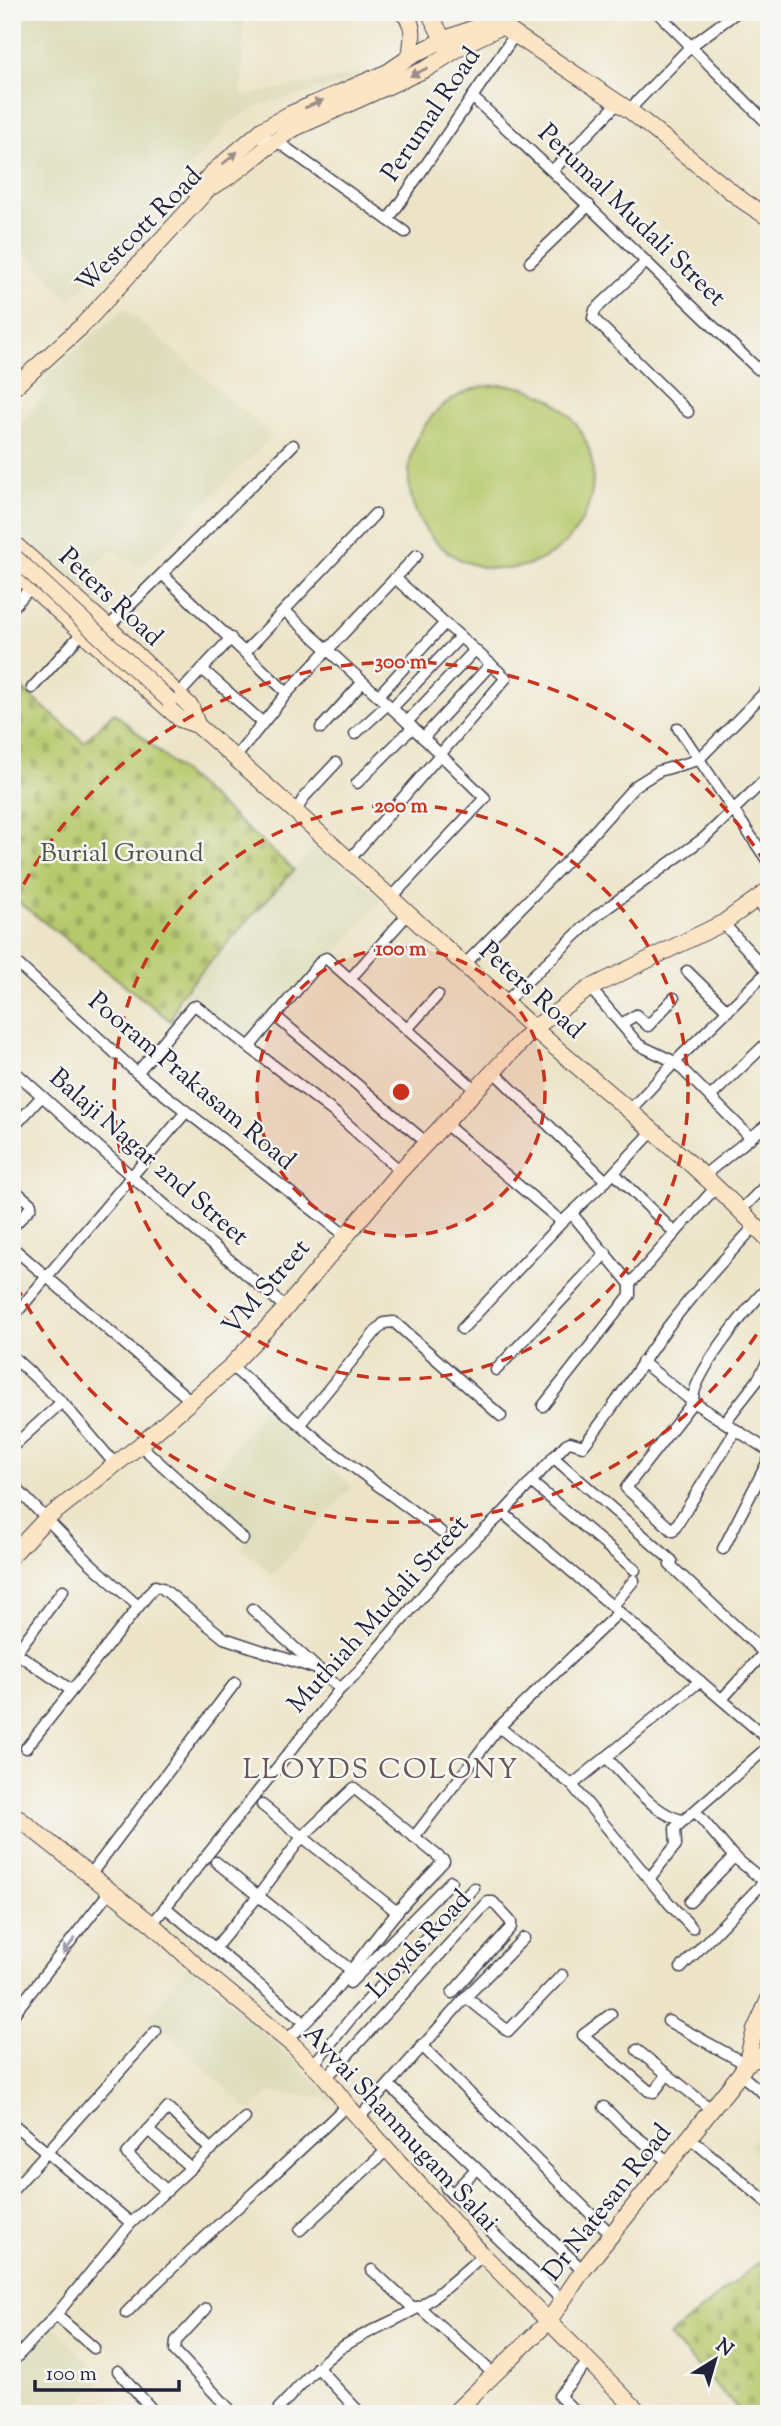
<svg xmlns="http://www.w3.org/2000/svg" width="781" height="2426" font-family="'Sorts Mill Goudy',serif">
	<defs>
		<pattern id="cemetery-stones" width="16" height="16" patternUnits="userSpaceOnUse" patternTransform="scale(1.75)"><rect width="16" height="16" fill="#b7c96c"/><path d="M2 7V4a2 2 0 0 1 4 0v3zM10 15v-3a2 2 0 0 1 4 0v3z" fill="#9dac5e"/></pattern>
	</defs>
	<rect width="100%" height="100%" fill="#f6f6f2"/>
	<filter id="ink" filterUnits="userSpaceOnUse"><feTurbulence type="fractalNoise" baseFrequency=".0143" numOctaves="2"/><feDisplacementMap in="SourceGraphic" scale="14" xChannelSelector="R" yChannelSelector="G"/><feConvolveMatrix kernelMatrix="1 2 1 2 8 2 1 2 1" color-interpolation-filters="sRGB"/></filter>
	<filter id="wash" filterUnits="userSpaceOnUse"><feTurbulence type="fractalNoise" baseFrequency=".00686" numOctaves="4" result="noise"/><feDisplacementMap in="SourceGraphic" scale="28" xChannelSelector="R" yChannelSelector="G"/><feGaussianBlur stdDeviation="1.57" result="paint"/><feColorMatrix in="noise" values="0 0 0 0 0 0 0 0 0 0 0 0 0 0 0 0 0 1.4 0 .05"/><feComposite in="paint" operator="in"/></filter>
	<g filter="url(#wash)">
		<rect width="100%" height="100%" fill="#ede4c8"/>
		<g fill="#deddbb">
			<path d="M12,12H244L242,96L363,73V79L260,105L231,122L71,302L12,237Z"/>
			<path d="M124,308L273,436L139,568L112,549L74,592L12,535V436L45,393L40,382Z"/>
			<path d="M318,841L382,900L254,1047L180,995Z"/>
			<path d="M263,1409L352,1487L272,1575L241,1548L251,1535L201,1492Z"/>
			<path d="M189,1963L334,2099L269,2092L250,2112L149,2015Z"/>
			<path d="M769,2122V2161L749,2146Z"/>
			<path d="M54,2327L104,2378L67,2414H12V2371Z"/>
		</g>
		<circle fill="#b7c96c" stroke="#6c7654" stroke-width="2" cx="501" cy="477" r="92"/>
		<g fill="url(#cemetery-stones)" stroke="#6c7654" stroke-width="2">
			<path d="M12,680L84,742L114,712L294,870L180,995L171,1021L12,897Z"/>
			<path d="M759,2262L769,2272V2414H738L740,2411L669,2336Z"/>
		</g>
	</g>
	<g filter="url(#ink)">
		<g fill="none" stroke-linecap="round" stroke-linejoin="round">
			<g stroke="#403f50" stroke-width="13">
				<g id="street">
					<path d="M657,12L769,125"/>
					<path d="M472,97C570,185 662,279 758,369L769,362"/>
					<path d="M629,110L691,46L737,12"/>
					<path d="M255,137L275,140L405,232"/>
					<path d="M553,170L618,103"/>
					<path d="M388,220L514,36"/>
					<path d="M530,262L589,205"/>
					<path d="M645,263L595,310L593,318L688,412"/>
					<path d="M162,574L287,693"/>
					<path d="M12,608L34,584"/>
					<path d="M285,611L407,722L485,798L391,898"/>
					<path d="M108,627L293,445"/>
					<path d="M245,652L375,514"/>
					<path d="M202,669L262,722"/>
					<path d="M32,688L83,632"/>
					<path d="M178,695L231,638"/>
					<path d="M378,696L445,623"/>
					<path d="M392,708L460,637"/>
					<path d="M407,722L475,650"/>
					<path d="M321,728L362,683"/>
					<path d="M678,728L769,863"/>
					<path d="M355,734L387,705"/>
					<path d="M423,738L491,664"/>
					<path d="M235,758L287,693L417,555"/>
					<path d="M357,783L412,728"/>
					<path d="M296,811L305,796L336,763"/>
					<path d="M350,859L506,678L395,578"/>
					<path d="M755,899L769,915"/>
					<path d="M723,923L767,971"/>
					<path d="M12,959L137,1073L345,1235"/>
					<path d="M464,965L576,852L635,786L659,771L698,760L769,688"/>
					<path d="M687,971L728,1011"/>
					<path d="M350,979L408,914"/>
					<path d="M590,988L639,1045L675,1062L750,1137"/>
					<path d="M505,1002L596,916L704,838L769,776"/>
					<path d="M275,1016L427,1143"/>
					<path d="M621,1024L636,1015L648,1026L674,998"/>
					<path d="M407,1029L438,995"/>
					<path d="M250,1046L322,960L326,958L476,1090"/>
					<path d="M12,1069L131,1176L286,1308"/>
					<path d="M493,1071L606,1181"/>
					<path d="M137,1073L192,1007L196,1006L335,1113L400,1171"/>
					<path d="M710,1097L769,1041"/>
					<path d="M630,1110L675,1062L769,970"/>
					<path d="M445,1124L562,1222"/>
					<path d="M12,1129L42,1096"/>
					<path d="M614,1173L675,1233"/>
					<path d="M703,1176L769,1123"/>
					<path d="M12,1200L18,1193L31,1204V1207L12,1228"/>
					<path d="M740,1211L769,1182"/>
					<path d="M572,1214L630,1284"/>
					<path d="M12,1247L190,1400"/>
					<path d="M12,1318L186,1112"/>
					<path d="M462,1329L562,1222L606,1181L653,1131"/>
					<path d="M12,1356L62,1402L114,1463"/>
					<path d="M642,1362L693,1402L769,1451"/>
					<path d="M231,1366L325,1446L441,1532"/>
					<path d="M496,1370L606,1253"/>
					<path d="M543,1406L630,1295V1284L715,1188"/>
					<path d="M725,1422L757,1381L769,1359"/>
					<path d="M300,1424L377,1330L384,1323L394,1322L501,1416"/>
					<path d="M736,1430L673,1531L626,1488L693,1402C691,1376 749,1306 769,1286"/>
					<path d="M140,1445L243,1539"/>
					<path d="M12,1447L62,1402"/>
					<path d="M553,1457L672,1561L670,1565L762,1651L763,1654L722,1699"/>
					<path d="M531,1482L635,1570"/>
					<path d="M12,1484L89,1562L138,1606"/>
					<path d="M503,1513L769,1740"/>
					<path d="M723,1549L769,1459"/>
					<path d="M769,1572V1578"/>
					<path d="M613,1606L634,1580"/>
					<path d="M252,1609L340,1689"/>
					<path d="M12,1650L71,1690"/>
					<path d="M12,1658L63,1590"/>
					<path d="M499,1727L572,1785L668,1902L692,1928"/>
					<path d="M26,1748L155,1586L162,1588L224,1638L320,1670"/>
					<path d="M606,1757C625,1777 656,1817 684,1820"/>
					<path d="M572,1785L700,1681"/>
					<path d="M262,1805L397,1912"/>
					<path d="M695,1811L734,1857"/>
					<path d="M414,1837L499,1727L619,1612"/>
					<path d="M216,1862L352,1971"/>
					<path d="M90,1875L235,1683"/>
					<path d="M649,1879L676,1845L675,1828L769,1746"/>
					<path d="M690,1902L734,1857L769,1885"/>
					<path d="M165,1907L299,2018"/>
					<path d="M152,1924L340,1689L358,1672L451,1562L503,1513L566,1444L570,1442L583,1446C614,1409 638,1367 667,1328C694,1292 724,1259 755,1226"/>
					<path d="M215,1948L259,1895L302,1837L354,1788L444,1861C428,1878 411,1895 396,1913C360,1956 330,2004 286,2040"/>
					<path d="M681,1968L764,1882"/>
					<path d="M350,1983L451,1881"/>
					<path d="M466,1997L508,2031L562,1975"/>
					<path d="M611,2014L583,2035L649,2091L654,2092L667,2075"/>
					<path d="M12,2016L110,1891"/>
					<path d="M668,2021L746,2064"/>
					<path d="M422,2046L611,2234"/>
					<path d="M637,2050L712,2110"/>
					<path d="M313,2065L352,2017L474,1888"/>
					<path d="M740,2074L769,2098"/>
					<path d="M326,2078L488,1902H493L511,1922V1927L452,1993"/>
					<path d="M389,2085L583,2270"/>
					<path d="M604,2107L624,2127L669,2162"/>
					<path d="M359,2118L466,1997L524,1938"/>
					<path d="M12,2123L131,2223"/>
					<path d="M148,2130L191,2168"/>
					<path d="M689,2137L769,2204"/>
					<path d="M446,2188L563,2301"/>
					<path d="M12,2191L156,2031"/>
					<path d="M167,2191L127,2154L168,2108L211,2150"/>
					<path d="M452,2194L476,2169"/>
					<path d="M300,2230L388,2149"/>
					<path d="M372,2270L412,2307H419L495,2375"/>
					<path d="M206,2309L176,2341L175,2351L234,2414"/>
					<path d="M126,2313C197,2241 275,2176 347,2105"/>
					<path d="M56,2315L94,2348"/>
					<path d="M12,2362L56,2315L131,2223L245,2118"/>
					<path d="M317,2367L361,2414"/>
					<path d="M118,2371L156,2414"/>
					<path d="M281,2414L279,2408C299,2387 317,2365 341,2348C366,2331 396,2321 421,2306C444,2291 463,2272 483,2255"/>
					<path d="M578,2414L559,2396L588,2362"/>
				</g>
			</g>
			<g stroke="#403f50" stroke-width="18">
				<g id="secondary">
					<path d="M402,12C417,25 412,40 410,57"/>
					<path d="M429,12L447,47"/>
					<path d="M493,20L629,110L743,201L769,218"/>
					<path d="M195,191L213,172L262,130L288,115L388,72L410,57L443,40L485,24"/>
					<path d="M12,389L82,326L209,188C240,173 265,146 295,128L428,68L465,44L500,27L515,12"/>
					<path d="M12,542L108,627L191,707L197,725"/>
					<path d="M12,570L180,719L197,725C311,823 421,926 532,1027C611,1097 696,1162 769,1240"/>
					<path d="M12,1555L45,1520L140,1445L231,1366L286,1308L400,1171L534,1028L590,988L723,923L769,890"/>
					<path d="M12,1813L152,1924L200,1969L294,2046L326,2078L347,2105L483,2255L641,2414"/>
					<path d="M746,2064L769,2052"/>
					<path d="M453,2414L548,2322L583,2270L740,2074L746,2064L755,2030L769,1999"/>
				</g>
			</g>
			<use href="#street" stroke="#fff" stroke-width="10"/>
			<use href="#secondary" stroke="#fce5c4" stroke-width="16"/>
			<g stroke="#403f50" stroke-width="18" stroke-linecap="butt">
				<path id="secondary-bridge" d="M12,555L169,700"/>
			</g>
			<use href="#secondary-bridge" stroke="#fce5c4" stroke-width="16"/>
		</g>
		<defs><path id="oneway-solid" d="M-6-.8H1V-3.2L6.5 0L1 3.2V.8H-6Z" transform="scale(1.75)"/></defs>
		<g fill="#9a8d86">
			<use href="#oneway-solid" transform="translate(419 72) rotate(155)"/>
			<use href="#oneway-solid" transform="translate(314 104) rotate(-23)"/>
			<use href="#oneway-solid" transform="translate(230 158) rotate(-40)"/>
		</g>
		<use fill="#9c9ca7" href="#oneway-solid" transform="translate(69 1946) rotate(128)"/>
	</g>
	<circle cx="401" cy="1092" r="144" fill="#c8321e" fill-opacity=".12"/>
	<g fill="none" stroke="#c8321e" stroke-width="3.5" stroke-dasharray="12 9">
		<circle cx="401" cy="1092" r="144"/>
		<circle cx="401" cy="1092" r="287"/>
		<path d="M768 1317A431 431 0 0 1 14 1281M14 903A431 431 0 0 1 768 867"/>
	</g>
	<g text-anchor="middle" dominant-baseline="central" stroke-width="5" stroke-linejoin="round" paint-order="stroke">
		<g font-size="26" fill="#22223b" stroke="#f6f6f2">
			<text transform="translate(432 115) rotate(-56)">Perumal Road</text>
			<text transform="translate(631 216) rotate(44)">Perumal Mudali Street</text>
			<text transform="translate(140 231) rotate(-45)">Westcott Road</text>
			<text transform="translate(110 598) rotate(43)">Peters Road</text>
			<text transform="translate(531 991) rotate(42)">Peters Road</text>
			<text transform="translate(191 1082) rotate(40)">Pooram Prakasam Road</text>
			<text transform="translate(148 1158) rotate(41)">Balaji Nagar 2nd Street</text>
			<text transform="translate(267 1288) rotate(-49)">VM Street</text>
			<text transform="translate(379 1615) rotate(-48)">Muthiah Mudali Street</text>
			<text transform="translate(420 1945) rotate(-47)">Lloyds Road</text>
			<text transform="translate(400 2129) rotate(47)">Avvai Shanmugam Salai</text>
			<text transform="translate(608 2203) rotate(-52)">Dr Natesan Road</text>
		</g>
		<g font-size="26" fill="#4f544a" stroke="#f6f6f2">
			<text x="122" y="854">Burial Ground</text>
		</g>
		<g font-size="28" letter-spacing="2" fill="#675857" stroke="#f6f6f2">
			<text x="381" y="1771">LLOYDS COLONY</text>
		</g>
	</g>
	<circle cx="401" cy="1092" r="10" fill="#c8321e" stroke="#f6f6f2" stroke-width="3.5"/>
	<g font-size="21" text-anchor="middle" font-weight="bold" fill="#c8321e" stroke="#f6f6f2" stroke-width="5" stroke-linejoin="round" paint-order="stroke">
		<text x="401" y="668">300 m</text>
		<text x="401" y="812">200 m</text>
		<text x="401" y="955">100 m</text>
	</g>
	<rect width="781" height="2426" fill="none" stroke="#f6f6f2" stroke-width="42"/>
	<g transform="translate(715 2360) rotate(37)" stroke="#f6f6f2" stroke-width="5" paint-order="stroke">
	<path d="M0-5L12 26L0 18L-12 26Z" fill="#22223b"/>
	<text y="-10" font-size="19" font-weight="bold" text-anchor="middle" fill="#22223b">N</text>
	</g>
	<path d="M35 2380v10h144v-10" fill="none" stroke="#22223b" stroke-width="3.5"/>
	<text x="46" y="2380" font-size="21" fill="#22223b" stroke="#f6f6f2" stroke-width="5" paint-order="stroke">100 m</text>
</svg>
